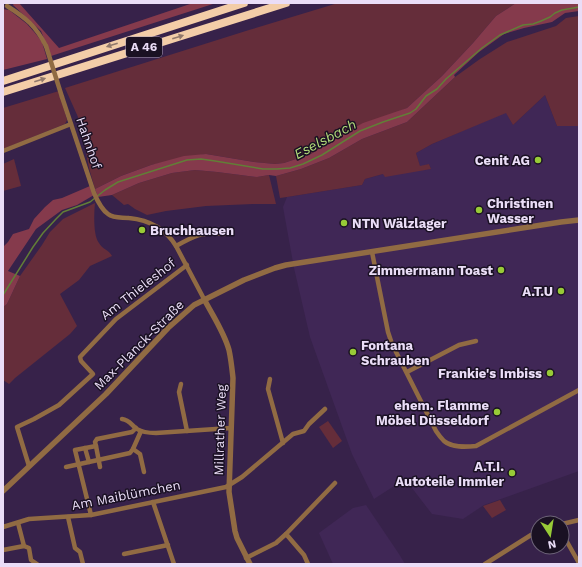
<svg xmlns="http://www.w3.org/2000/svg" width="582" height="567" font-family="'Work Sans',sans-serif">
	<rect width="100%" height="100%" fill="#37224a"/>
	<g fill="#402756">
		<path d="M545,95L557,126H579V471L484,505L463,519L432,514L405,479L374,499L352,454L310,337L294,268L283,207L287,197L362,185L365,179L383,174L431,169L429,164L420,167L416,153L432,144L506,112L513,125Z"/>
		<path d="M366,505L399,554L405,564H333L319,533L353,508Z"/>
	</g>
	<g fill="#652d3a">
		<path d="M338,3H516L496,16L473,43L442,76L407,108L339,136L311,154L284,163L275,164L254,162L206,154L151,165L121,176L95,189L89,168L81,126L78,117L65,88L249,30Z"/>
		<path d="M579,16V126H557L545,95L513,125L506,113L432,144L416,153L420,166L429,164L431,169L385,177L383,174L365,179L362,185L287,197L280,198L276,176L301,169L329,158L362,139L407,122L455,77L480,59L507,42L556,26L566,18Z"/>
		<path d="M59,91L67,120L65,124L3,149V108Z"/>
		<path d="M14,159L21,186L3,191V164Z"/>
		<path d="M195,170L217,172L257,177L269,175L276,204H253L206,206L166,211L147,215L135,209L128,204L124,205L112,195L139,183L172,173Z"/>
		<path d="M95,203C94,213 93,236 99,243C102,249 109,250 112,256L90,266L79,280L60,294L77,326L70,334L15,378L9,384L3,380V307L7,304L20,276L42,245L50,232L63,219Z"/>
		<path d="M328,421L342,441L333,448L319,427Z"/>
		<path d="M500,500L506,510L492,518L483,506Z"/>
	</g>
	<g fill="#853a4c">
		<path d="M14,3H19L59,48L193,3H216L51,56L41,31L13,5Z"/>
		<path d="M516,3H579V11L565,13L552,22L524,28L504,34L479,52L454,75L455,77L407,122L362,139L329,158L301,169L276,176L269,175L257,177L217,172L195,170L172,173L139,183L112,195L98,197L95,189L121,176L151,165L184,156L206,154L254,162L275,164L284,163L311,154L339,136L363,123L407,108L442,76L473,43L496,16Z"/>
		<path d="M3,9L9,10L27,24L35,33L42,42L47,59L3,70Z"/>
		<path d="M90,186L94,195L77,205L62,210L36,229L8,271L20,276L7,304L3,307V247L8,242L13,234L29,229L34,219L45,207L53,200L62,198Z"/>
	</g>
	<g fill="none" stroke-linecap="round" stroke-linejoin="round">
		<path stroke="#627e37" stroke-width="1.5" d="M3,295L33,247L43,233L56,219L63,212L90,202L105,190L118,182L187,160L201,159L215,161L263,169H277L290,168L303,164L322,155L360,131L383,122L410,113L416,109L426,96L437,89L446,79L482,48L500,35L523,25L533,24L541,21L550,17L555,13L562,10L579,7"/>
		<g stroke="#916b43" stroke-width="4.5">
			<path d="M7,6C26,18 36,26 46,46"/>
			<path d="M62,97L94,193C97,200 101,209 108,214C114,219 122,217 129,218C149,220 165,228 176,246L204,299"/>
			<path d="M3,151L71,124"/>
			<path d="M176,246C194,236 203,231 224,234"/>
			<path d="M372,252L388,332L392,344L436,431C438,434 441,438 444,441C452,448 466,447 476,446L579,390"/>
			<path d="M407,372L459,345L476,341"/>
			<path d="M270,379L268,389L283,443"/>
			<path d="M181,384L179,392L187,431"/>
			<path d="M122,419C130,420 131,425 137,429C143,433 150,433 156,433L231,428"/>
			<path d="M96,446L95,442L97,439L132,432L136,428"/>
			<path d="M85,448L89,462"/>
			<path d="M133,449L140,454L144,472"/>
			<path d="M29,466L17,427L34,419L59,405L93,374L81,361L80,357L116,319L187,265"/>
			<path d="M66,467L130,453L133,449L141,431"/>
			<path d="M153,502L174,564"/>
			<path d="M91,515L75,450L96,446L100,467"/>
			<path d="M68,517L75,548L80,552L83,564"/>
			<path d="M18,523L24,546L29,548L31,560L37,564"/>
			<path d="M562,524L579,520"/>
			<path d="M3,527L29,519L91,515L226,487L242,477L293,434L304,431L309,424L325,409"/>
			<path d="M562,533L579,563"/>
			<path d="M286,534L304,555L308,564"/>
			<path d="M3,550L24,546"/>
			<path d="M124,554L168,545"/>
			<path d="M246,558L276,543L286,534L335,483"/>
			<path d="M485,564L531,535L538,532"/>
		</g>
		<g stroke="#916b43" stroke-width="5.5">
			<path d="M204,299C213,316 224,332 229,350C231,359 232,369 233,378L229,492L235,531L237,538L250,564"/>
			<path d="M3,491L106,394L168,328L194,305L244,280L275,268L286,265L561,222L579,220"/>
		</g>
		<g stroke="#f3cda8" stroke-width="8">
			<path d="M3,81L244,3"/>
			<path d="M3,92L286,3"/>
		</g>
		<path stroke="#916b43" stroke-width="4.5" d="M46,46L62,97"/>
	</g>
	<defs><path id="oneway-solid" d="M-6-.8H1V-3.2L6.5 0L1 3.2V.8H-6Z"/></defs>
	<g fill="#91786c">
		<use href="#oneway-solid" transform="translate(178 37) rotate(-17)"/>
		<use href="#oneway-solid" transform="translate(112 45) rotate(162)"/>
		<use href="#oneway-solid" transform="translate(40 80) rotate(-18)"/>
	</g>
	<g fill="#98cb37" stroke="#1a1123" stroke-width="1.5">
		<circle cx="538" cy="160" r="4"/>
		<circle cx="479" cy="210" r="4"/>
		<circle cx="344" cy="223" r="4"/>
		<circle cx="142" cy="230" r="4"/>
		<circle cx="501" cy="270" r="4"/>
		<circle cx="561" cy="291" r="4"/>
		<circle cx="353" cy="352" r="4"/>
		<circle cx="550" cy="373" r="4"/>
		<circle cx="497" cy="412" r="4"/>
		<circle cx="512" cy="473" r="4"/>
	</g>
	<g text-anchor="middle" dominant-baseline="central" stroke-width="3" stroke-linejoin="round" paint-order="stroke">
		<rect fill="#1a1123" stroke="#aca0b7" stroke-width="1" x="126" y="37" width="36" height="20" rx="3"/>
		<g font-size="12" font-weight="bold" fill="#eaddf7">
			<text x="144" y="47">A 46</text>
		</g>
		<g font-size="13" fill="#eaddf7" stroke="#1a1123">
			<text transform="translate(89 143) rotate(71)">Hahnhof</text>
			<text transform="translate(138 289) rotate(-38)">Am Thieleshof</text>
			<text transform="translate(139 345) rotate(-45)">Max-Planck-Straße</text>
			<text transform="translate(220 430) rotate(-88)">Millrather Weg</text>
			<text transform="translate(126 495) rotate(-11)">Am Maiblümchen</text>
		</g>
		<g font-size="13" font-weight="bold" fill="#eaddf7" stroke="#1a1123" text-anchor="end">
			<text x="530" y="160">Cenit AG</text>
			<text x="487" y="203" text-anchor="start">Christinen<tspan x="487" dy="15">Wasser</tspan></text>
			<text x="352" y="223" text-anchor="start">NTN Wälzlager</text>
			<text x="150" y="230" text-anchor="start">Bruchhausen</text>
			<text x="493" y="270">Zimmermann Toast</text>
			<text x="553" y="291">A.T.U</text>
			<text x="361" y="345" text-anchor="start">Fontana<tspan x="361" dy="15">Schrauben</tspan></text>
			<text x="542" y="373">Frankie's Imbiss</text>
			<text x="489" y="405">ehem. Flamme<tspan x="489" dy="15">Möbel Düsseldorf</tspan></text>
			<text x="504" y="466">A.T.I.<tspan x="504" dy="15">Autoteile Immler</tspan></text>
		</g>
		<g font-size="14" font-style="italic" fill="#b4dc7a" stroke="#1a1123">
			<text transform="translate(325 139) rotate(-28)">Eselsbach</text>
		</g>
	</g>
	<rect width="582" height="567" fill="none" stroke="#eaddf7" stroke-width="8"/>
	<g transform="translate(550 535) rotate(168)"><circle r="19" fill="#1a1123" stroke="#6d6378"/>
	<path d="M0-3L7 15L0 10L-7 15Z" fill="#98cb37"/>
	<text y="-6" font-size="11" font-weight="bold" text-anchor="middle" fill="#eaddf7">N</text>
	</g>
</svg>
